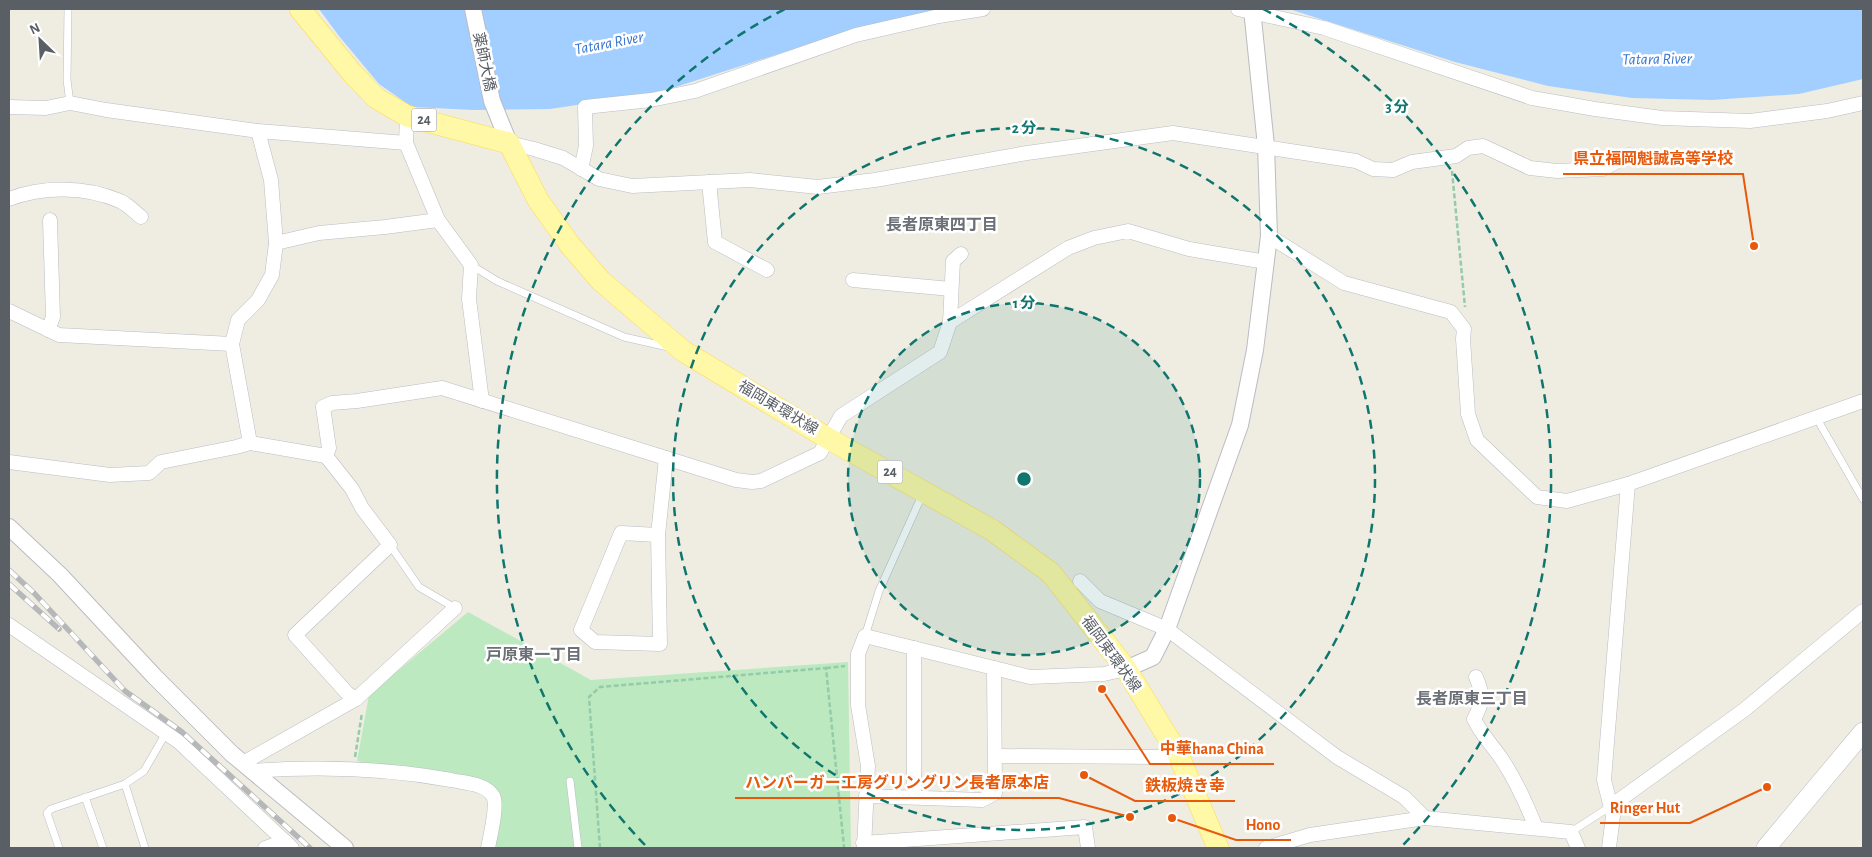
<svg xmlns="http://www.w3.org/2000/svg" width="1872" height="857" font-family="'Alegreya Sans','Noto Sans JP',sans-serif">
	<rect width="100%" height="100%" fill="#efede2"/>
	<path fill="#bce9bf" d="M468,612L591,680L848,662L851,848H494L500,813V794L484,783L357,761L369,695Z"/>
	<g fill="#a2cfff">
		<path d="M319,9H942L862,27L657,93L550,109L474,110L412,107L379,84L339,36Z"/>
		<path d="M1289,9H1863V79L1799,94L1712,100L1632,98L1548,86L1455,62Z"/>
	</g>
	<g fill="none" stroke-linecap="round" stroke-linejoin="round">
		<g stroke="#babcc3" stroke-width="8">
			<g id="service">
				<path d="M68,9L67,80L70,103"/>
				<path d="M471,265L497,281L624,337L668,347"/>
				<path d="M1816,417L1863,499"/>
				<path d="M390,545L419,587L455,608"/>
				<path d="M865,636L879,591L923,493"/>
				<path d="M570,781L578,848"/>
				<path d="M125,784L145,848"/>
				<path d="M85,797L103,848"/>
				<path d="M1571,832L1611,806"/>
				<path d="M59,848L47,813L51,809L125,784L144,771L166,733"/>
			</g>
		</g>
		<g stroke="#babcc3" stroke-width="15">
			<g id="minor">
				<path d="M1238,9L1324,28L1532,98L1595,109L1662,118L1750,121L1827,111L1863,103"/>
				<path d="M9,107L46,108L70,103L106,110L258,131L406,143"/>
				<path d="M407,116L406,143L438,220L471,265L469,299L482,401"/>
				<path d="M509,143L534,149L563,158L599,179L632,186L750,180L818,187L875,180L1027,153L1173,133L1356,161L1373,169L1393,170L1412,162L1456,156L1468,148L1483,146L1530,168L1557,171L1603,169L1629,155"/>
				<path d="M581,169L586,146L585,107L651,100L695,91L856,35L939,16L983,9"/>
				<path d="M709,182L715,242L767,270"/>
				<path d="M9,199C43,186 85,186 120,201C127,204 135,212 141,217"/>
				<path d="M1269,236L1344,283L1451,312L1464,329L1463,339L1468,414L1477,440L1537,497L1567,501L1628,484L1863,401"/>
				<path d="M276,243L319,233L385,227L438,220"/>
				<path d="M853,280L951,289"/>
				<path d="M9,311L59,335L232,344"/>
				<path d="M950,322L953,261L961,254"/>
				<path d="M48,330L53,317L50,220"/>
				<path d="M250,443L232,344L238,320L258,300L272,275L276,243L271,180L258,131"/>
				<path d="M326,456L352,489L362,508L390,545L295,635L347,693L356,699"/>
				<path d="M9,462L110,475L149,473L161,462L236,447L250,443L326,456L329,448L323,407L332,403L357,401L442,388L736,480L752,482L761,481L820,453L841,416L940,352L950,322L1068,248L1094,238L1128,231L1189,249L1266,262"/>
				<path d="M658,535L621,533L581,630L595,642L660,644L658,535L666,458"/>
				<path d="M1080,581L1100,601L1167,629L1337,757L1404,797L1425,818"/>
				<path d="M9,625L179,742L292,848"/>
				<path d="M914,648V797"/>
				<path d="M1476,677C1484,697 1484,700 1474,719C1481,734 1492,745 1501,758C1515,779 1527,805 1536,828"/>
				<path d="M996,756L1162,757L1178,754"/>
				<path d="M243,763L356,699L455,608"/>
				<path d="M252,771C319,766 385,768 451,780C464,783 485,783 493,796C498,805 490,837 488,848"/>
				<path d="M866,796L982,800L995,793L994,668"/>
				<path d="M1611,806L1744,710L1863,611"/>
				<path d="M863,843L1085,827L1088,848"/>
				<path d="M265,848L285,841"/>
				<path d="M864,848L868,766L858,705V654L865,636L1030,677L1104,674L1126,669"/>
				<path d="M1266,848L1310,835L1425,818L1571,832L1578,848"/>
				<path d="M1609,848L1613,816L1604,780L1628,484"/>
			</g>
		</g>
		<g stroke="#babcc3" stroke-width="18">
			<g id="tertiary">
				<path d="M473,9L492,101L509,143"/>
				<path d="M9,527L60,575L154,676L232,754L345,848"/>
				<path d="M1126,669L1153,657L1167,629L1240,425L1255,350L1269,236L1266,146L1252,9"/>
			</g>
		</g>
		<g stroke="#bbbec5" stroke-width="20">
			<path id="secondary" d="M1766,848L1863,732"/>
		</g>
		<g stroke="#ffdb4b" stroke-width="22">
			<path id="primary" d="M300,9L352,73L376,98L407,116L509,143L538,200L570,245L601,281L683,351L829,439L992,530L1051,573L1126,669L1178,754L1218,848"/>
		</g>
		<g stroke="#94cba8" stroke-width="2.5" stroke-dasharray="5 2.5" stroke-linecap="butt">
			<path d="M1452,171L1465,307"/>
			<path d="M826,668L845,666"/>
			<path d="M355,757L362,713"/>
			<path d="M600,848L589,697L600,687L826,668L844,847L842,848"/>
		</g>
		<use href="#service" stroke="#fff" stroke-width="7"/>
		<use href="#minor" stroke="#fff" stroke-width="14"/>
		<use href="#tertiary" stroke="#fff" stroke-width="16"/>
		<use href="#secondary" stroke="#fff" stroke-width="19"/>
		<use href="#primary" stroke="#fff8a7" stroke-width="21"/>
		<g stroke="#b6b7b8" stroke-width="5.5">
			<g id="rail">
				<path d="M9,570L34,593L125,691L182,732L310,848"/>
				<path d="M9,584L59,629"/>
			</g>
		</g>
		<use href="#rail" stroke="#fff" stroke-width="4" stroke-dasharray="11" stroke-linecap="butt"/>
	</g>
	<circle cx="1024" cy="479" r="176" fill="#0f766e" fill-opacity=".12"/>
	<g fill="none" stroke="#0f766e" stroke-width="2.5" stroke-dasharray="9 6">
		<circle cx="1024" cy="479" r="176"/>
		<circle cx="1024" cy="479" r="351"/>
		<path d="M645 845A527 527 0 0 1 785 9M1263 9A527 527 0 0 1 1403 845"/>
	</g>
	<g text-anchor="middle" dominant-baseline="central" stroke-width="5" stroke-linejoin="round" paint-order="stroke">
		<g fill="#fff" stroke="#8c8e93" stroke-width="1">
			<rect x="411.5" y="108.5" width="25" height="23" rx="4"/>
			<rect x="877.5" y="460.5" width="25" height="23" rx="4"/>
		</g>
		<g font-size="14" font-weight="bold" fill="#5a5e65">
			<text x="424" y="120">24</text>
			<text x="890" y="472">24</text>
		</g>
		<g font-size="15" fill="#5a5e65" stroke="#fff">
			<text transform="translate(484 62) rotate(78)">薬師大橋</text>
			<text transform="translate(778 408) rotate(31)">福岡東環状線</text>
			<text transform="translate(1111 654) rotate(54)">福岡東環状線</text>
		</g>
		<g font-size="16" font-style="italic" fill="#3875cf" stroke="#fff">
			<text transform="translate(609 43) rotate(-11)">Tatara River</text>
			<text transform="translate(1657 59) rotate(-1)">Tatara River</text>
		</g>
		<g font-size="16" font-weight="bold" fill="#6b7077" stroke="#fff">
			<text x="942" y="225">長者原東四丁目</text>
			<text x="534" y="655">戸原東一丁目</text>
			<text x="1472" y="699">長者原東三丁目</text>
		</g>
	</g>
	<circle cx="1024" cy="479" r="8" fill="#0f766e" stroke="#fff" stroke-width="2.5"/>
	<g font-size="15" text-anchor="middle" font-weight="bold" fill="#0f766e" stroke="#fff" stroke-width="5" stroke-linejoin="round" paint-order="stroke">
		<text x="1397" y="112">3 分</text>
		<text x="1024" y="133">2 分</text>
		<text x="1024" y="308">1 分</text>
	</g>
	<path fill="none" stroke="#e8590c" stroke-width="2" d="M1754 246L1743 174H1563M1102 689L1150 764H1274M1130 817L1059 798H735M1084 775L1135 801H1235M1767 787L1690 823H1600M1172 818L1236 840H1291"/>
	<g fill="#e8590c" stroke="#fff" stroke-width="2">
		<circle cx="1754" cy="246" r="5"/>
		<circle cx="1102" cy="689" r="5"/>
		<circle cx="1130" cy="817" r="5"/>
		<circle cx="1084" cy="775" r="5"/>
		<circle cx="1767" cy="787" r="5"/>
		<circle cx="1172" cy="818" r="5"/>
	</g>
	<g font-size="16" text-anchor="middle" font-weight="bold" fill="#e8590c" stroke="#fff" stroke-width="5" stroke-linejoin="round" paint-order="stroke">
		<text x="1653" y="164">県立福岡魁誠高等学校</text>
		<text x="1212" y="754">中華hana China</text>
		<text x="897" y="788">ハンバーガー工房グリングリン長者原本店</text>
		<text x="1185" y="791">鉄板焼き幸</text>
		<text x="1645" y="813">Ringer Hut</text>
		<text x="1263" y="830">Hono</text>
	</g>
	<rect width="1872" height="857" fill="none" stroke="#5a5e65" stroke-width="20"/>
	<g transform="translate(40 40) rotate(335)" stroke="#ffffff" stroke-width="4" paint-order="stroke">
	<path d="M0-4L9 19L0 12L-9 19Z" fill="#5a5e65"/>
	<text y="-8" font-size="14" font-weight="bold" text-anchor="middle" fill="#5a5e65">N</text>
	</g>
</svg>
